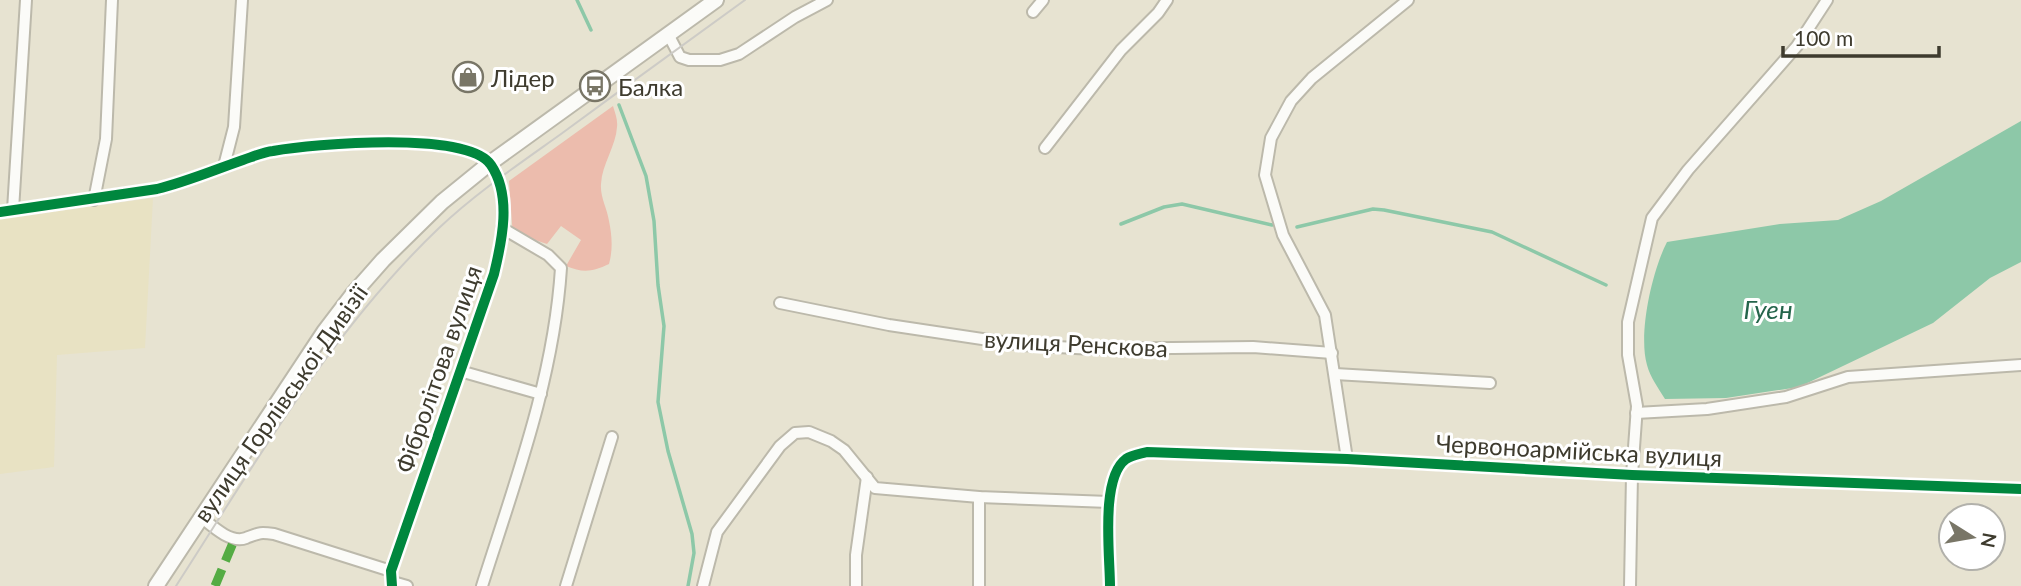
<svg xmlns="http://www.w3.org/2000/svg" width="2021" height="586" font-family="Lato,sans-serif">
	<rect width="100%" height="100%" fill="#e7e3d1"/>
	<path fill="#e8e2c3" d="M153,198L145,348L57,355L54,467L0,474V219Z"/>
	<path fill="#ecbcad" d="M613,106C615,113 618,120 617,127C616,146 602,164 601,184C600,197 607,208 609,221C612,235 613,250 609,264C592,272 583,273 566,266L581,240L561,226L547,244L529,238L513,237L509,181Z"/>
	<path fill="#8dc8a8" d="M2021,121V262L1990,278L1933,323L1799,387L1726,398L1665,399C1659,389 1650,377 1647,365C1638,334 1652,271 1667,242L1780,224L1838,220L1881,201Z"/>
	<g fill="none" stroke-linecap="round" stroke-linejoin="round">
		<g stroke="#8dc8a8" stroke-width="3.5">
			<path d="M577,0L591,30"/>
			<path d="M619,105L646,176L654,221L658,285L664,326L658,402L668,451L692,534L694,553L688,586"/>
			<path d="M1121,224L1164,207L1182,204L1272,225"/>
			<path d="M1297,227L1373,209L1384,210L1492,232L1606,285"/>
		</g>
		<g stroke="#bcb9ab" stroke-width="14">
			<g id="minor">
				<path d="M1033,12L1043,0"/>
				<path d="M668,34L680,57L689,60H720L739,54L795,17L827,0"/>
				<path d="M1045,148L1121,50L1158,13L1167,0"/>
				<path d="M224,166L234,127L242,0"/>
				<path d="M94,200L106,139L112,0"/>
				<path d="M13,210L26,0"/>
				<path d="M0,212L157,189C186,182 214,170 243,160C252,157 263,152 273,151C313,144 468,130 491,165C512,196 502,241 494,274L391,571L392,586"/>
				<path d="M780,303L889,325L1022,345L1093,349L1253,347L1332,353"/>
				<path d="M460,371L541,394"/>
				<path d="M1335,374L1490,383"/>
				<path d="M1636,413L1707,409L1786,397L1848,377L2021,365"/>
				<path d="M1347,459L1325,315L1283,235L1265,175L1271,138L1291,101L1312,78L1408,0"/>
				<path d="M201,517C212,526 231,544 246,538C259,533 259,532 274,534L391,571"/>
				<path d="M393,582L407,586"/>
				<path d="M482,586C515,482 554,378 561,268L548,255L502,228"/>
				<path d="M566,586L612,437"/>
				<path d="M703,586L717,532L780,446L795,433L809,432L831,441L844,450L875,488L979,497L1109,502"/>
				<path d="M856,586V555L867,477"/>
				<path d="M979,586V497"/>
				<path d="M1110,586C1110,556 1100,478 1126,459C1132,455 1140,454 1147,452L1347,459L1632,475L2021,489"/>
				<path d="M1630,586L1632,475L1637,406L1628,355V322L1652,218L1688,170L1797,46L1827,0"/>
			</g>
		</g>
		<g stroke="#bcb9ab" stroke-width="18">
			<path id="major" d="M156,586L324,332L353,294L383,260L442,202L490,163L716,0"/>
		</g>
		<use href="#minor" stroke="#fbfbf8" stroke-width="10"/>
		<use href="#major" stroke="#fbfbf8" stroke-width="14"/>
		<path stroke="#cdcbc6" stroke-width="2" d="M176,586C256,462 331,331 439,228C476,193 519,164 561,134C622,89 683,45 745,0"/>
		<path stroke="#55ac44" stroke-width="9" stroke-dasharray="18 9" stroke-linecap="butt" d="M215,586L235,538"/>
		<g stroke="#fff" stroke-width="15">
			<g id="cycleway">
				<path d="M0,212L157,189C186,182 214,170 243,160C252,157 263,152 273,151C313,144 468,130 491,165C512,196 502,241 494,274L391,571L392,586"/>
				<path d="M1110,586C1110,556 1100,478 1126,459C1132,455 1140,454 1147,452L1347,459L1632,475L2021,489"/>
			</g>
		</g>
		<use href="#cycleway" stroke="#00873e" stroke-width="10"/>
	</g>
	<defs>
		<g id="shop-ring" transform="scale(1.575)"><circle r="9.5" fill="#fff" stroke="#797667" stroke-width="1.5"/><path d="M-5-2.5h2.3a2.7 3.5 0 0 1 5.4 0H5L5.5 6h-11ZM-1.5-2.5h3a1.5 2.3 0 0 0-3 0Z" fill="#797667"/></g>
		<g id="bus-ring" transform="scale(1.575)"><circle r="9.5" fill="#fff" stroke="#797667" stroke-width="1.5"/><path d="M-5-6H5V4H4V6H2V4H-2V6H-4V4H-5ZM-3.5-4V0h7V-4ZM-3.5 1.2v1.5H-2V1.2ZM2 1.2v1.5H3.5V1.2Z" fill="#797667"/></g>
	</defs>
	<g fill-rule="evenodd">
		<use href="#shop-ring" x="468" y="77"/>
		<use href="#bus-ring" x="595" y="86"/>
	</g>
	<g text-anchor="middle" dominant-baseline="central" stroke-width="6" stroke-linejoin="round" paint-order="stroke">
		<g font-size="24" fill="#3e3b2e" stroke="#fff" text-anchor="start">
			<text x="491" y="77">Лідер</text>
			<text x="618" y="86">Балка</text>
		</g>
		<g font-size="24" fill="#3e3b2e" stroke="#fff">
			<text transform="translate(1076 343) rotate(3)">вулиця Ренскова</text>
			<text transform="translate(438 369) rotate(-71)">Фібролітова вулиця</text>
			<text transform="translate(280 403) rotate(-55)">вулиця Горлівської Дивізії</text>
			<text transform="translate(1579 450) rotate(3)">Червоноармійська вулиця</text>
		</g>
		<g font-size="26" font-style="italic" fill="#24654b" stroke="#fff">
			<text x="1768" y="309">Гуен</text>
		</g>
	</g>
	<g transform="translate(1972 537) rotate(101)"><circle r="33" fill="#ffffff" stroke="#b2b1ab" stroke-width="2"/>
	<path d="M0-5L12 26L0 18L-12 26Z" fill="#797667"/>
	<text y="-10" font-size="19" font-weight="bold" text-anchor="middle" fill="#3e3b2e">N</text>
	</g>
	<path d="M1783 46v10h156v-10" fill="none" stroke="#3e3b2e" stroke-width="3.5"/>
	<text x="1794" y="46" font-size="21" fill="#3e3b2e" stroke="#ffffff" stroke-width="5" paint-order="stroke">100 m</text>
</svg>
